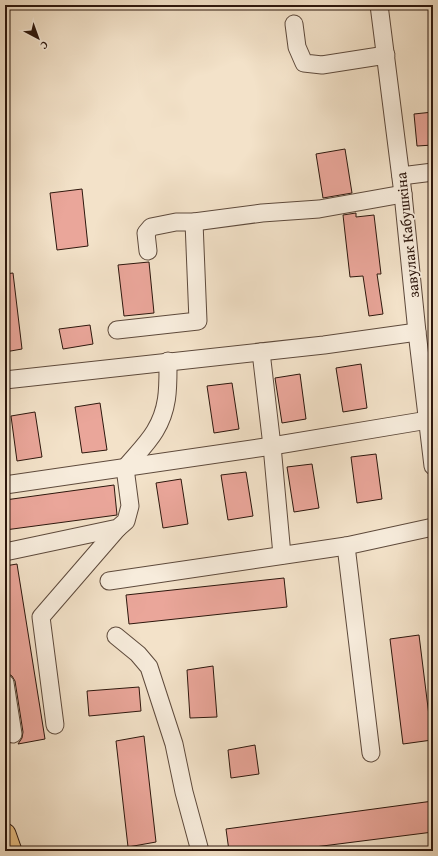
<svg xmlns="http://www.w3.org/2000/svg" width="438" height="856" font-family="'Gentium Book Plus',serif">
	<rect width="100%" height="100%" fill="#f3e2c9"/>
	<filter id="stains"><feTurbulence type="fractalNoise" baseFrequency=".005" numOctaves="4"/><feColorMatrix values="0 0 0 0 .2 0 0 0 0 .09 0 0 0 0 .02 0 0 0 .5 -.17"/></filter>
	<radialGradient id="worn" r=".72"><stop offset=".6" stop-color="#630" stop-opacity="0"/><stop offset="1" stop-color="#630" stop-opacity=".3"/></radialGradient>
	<g fill="#eaa69a" stroke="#2d170d">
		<path d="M433,112V145L417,146L414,114Z"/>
		<path d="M345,149L352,193L323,198L316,154Z"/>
		<path d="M82,189L88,246L57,250L50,193Z"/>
		<path d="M356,213V217L374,215L381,274H377L383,314L369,316L363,276L350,277L343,215Z"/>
		<path d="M149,262L154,313L124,316L118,265Z"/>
		<path d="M13,273L22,349L5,352V274Z"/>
		<path d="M90,325L93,344L63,349L59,329Z"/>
		<path d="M361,364L367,408L343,412L336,368Z"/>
		<path d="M300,374L306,419L282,423L275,378Z"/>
		<path d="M232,383L239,429L214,433L207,386Z"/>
		<path d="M100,403L107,450L82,453L75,407Z"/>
		<path d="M35,412L42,457L17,461L11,416Z"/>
		<path d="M376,454L382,499L357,503L351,457Z"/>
		<path d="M312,464L319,508L294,512L287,467Z"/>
		<path d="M246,472L253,516L228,520L221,475Z"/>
		<path d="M181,479L188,524L163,528L156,483Z"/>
		<path d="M114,485L117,515L5,530V500Z"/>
		<path d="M17,564L45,739L18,744L22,738L23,732L15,681L12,676L7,673L5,662V566Z"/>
		<path d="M284,578L287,607L129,624L126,595Z"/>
		<path d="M419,635L432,740L403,744L390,639Z"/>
		<path d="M213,666L217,717L190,718L187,670Z"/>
		<path d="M139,687L141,711L89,716L87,691Z"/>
		<path d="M144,736L156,842L128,847L116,741Z"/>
		<path d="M255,745L259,774L231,778L228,750Z"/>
		<path d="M433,801V832L283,851H229L226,829Z"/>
	</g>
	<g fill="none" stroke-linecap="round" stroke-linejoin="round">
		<g stroke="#5e4a3c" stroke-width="19">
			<g id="minor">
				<path d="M379,5L403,194L417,332L433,466"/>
				<path d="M294,24L297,47L304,63L322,65L386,55"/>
				<path d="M401,176L433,172"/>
				<path d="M148,251L146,233L151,227L176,222H194L262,213L319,209L403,194"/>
				<path d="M117,330L198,321L194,222"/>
				<path d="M261,352L272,446L282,555"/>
				<path d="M5,380L324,345L417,332"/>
				<path d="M5,485L272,446L428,420"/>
				<path d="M346,546L371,753"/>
				<path d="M5,552L118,528L126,521L130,506L125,468C134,457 148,443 155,431C169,408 168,387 168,361"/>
				<path d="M109,581L346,546L433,527"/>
				<path d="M116,636L138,654L149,667L174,744L184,792L200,851"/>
				<path d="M5,683L13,734"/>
				<path d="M55,725L41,617L118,528"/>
			</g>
		</g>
		<g stroke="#2d170d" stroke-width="23">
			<path id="major" d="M5,834L11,851"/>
		</g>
		<use href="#minor" stroke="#f7ecdc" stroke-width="17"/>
		<use href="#major" stroke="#eac184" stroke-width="21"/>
	</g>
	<g text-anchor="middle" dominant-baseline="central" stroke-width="3.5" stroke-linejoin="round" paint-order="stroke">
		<g font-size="15" fill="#2d170d" stroke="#f7ecdc">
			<text transform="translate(407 235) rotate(-96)">завулак Кабушкіна</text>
		</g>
	</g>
	<rect width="438" height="856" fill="none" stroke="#f3e2c9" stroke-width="20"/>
	<rect x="6" y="6" width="426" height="844" fill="none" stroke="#2d170d" stroke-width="2"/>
	<rect x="10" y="10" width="418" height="836" fill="none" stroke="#2d170d"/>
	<g transform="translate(38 38) rotate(139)" stroke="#f7ecdc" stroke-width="3" paint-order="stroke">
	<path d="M0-3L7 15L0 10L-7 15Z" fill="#2d170d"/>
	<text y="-6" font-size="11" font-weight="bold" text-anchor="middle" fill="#2d170d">С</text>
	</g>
	<rect width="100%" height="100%" filter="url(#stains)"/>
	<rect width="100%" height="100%" fill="url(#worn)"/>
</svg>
